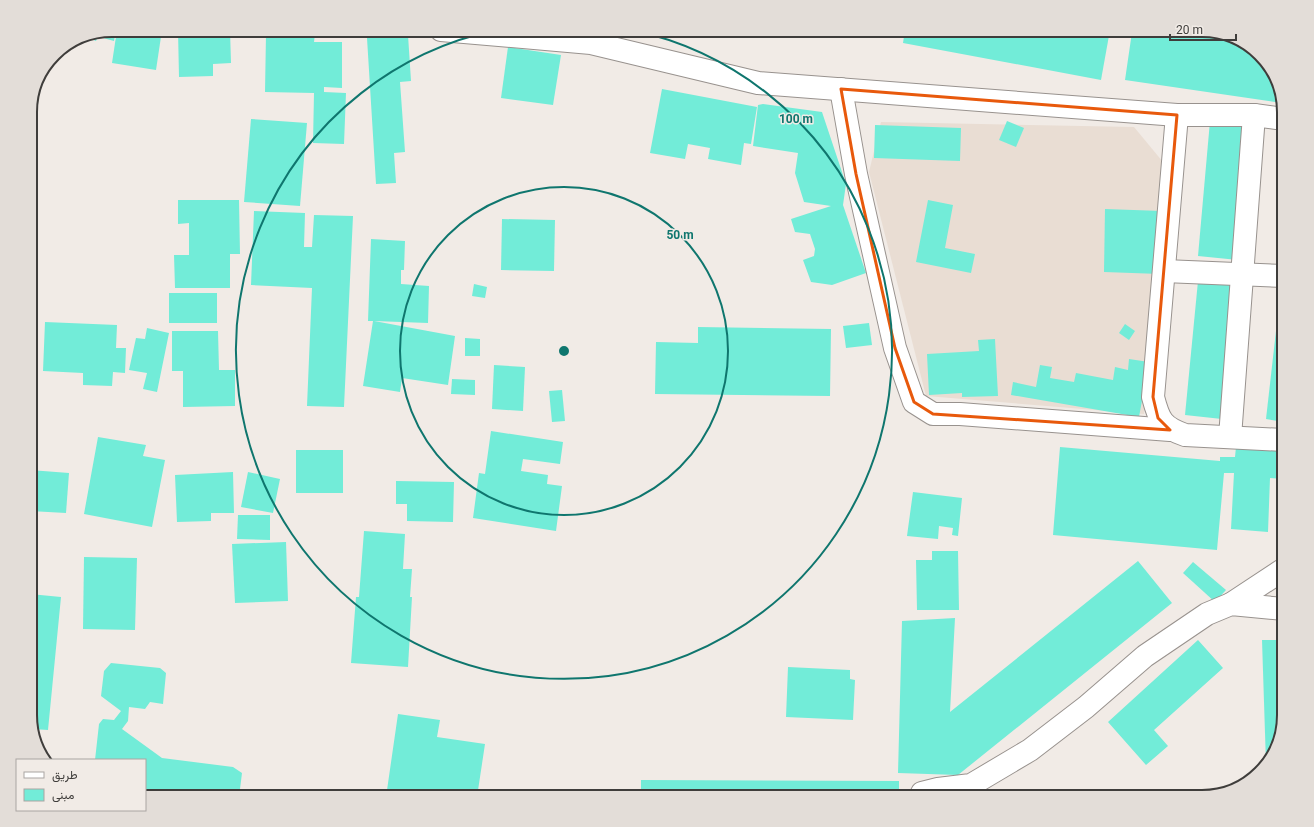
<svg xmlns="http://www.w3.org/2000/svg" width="1314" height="827" font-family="Roboto,Vazirmatn,sans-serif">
	<rect width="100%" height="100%" fill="#f1ebe6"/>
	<path fill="#e9ddd3" d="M881,122L1134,127L1163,162L1144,414L926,396L869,172Z"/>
	<g fill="#72ecd8">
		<path d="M116,30L114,41L103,38L105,31Z"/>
		<path d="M117,30H162L156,70L112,63Z"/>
		<path d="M178,30H230L231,63L213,64V76L179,77Z"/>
		<path d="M905,30H1110L1101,80L903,43Z"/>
		<path d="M1129,30H1202L1247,44L1273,71L1282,103L1125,80L1132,32H1129Z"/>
		<path d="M99,33L96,41L84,36Z"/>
		<path d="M266,34H315L314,42H342V88L324,87V92L346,93L344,144L313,143L314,93L265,92Z"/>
		<path d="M408,35L411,81L400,82L405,152L394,153L396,183L376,184L367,38Z"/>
		<path d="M508,47L561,55L553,105L501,98Z"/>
		<path d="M662,89L757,107L751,144L744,143L741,165L708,159L710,148L688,144L685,159L650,153Z"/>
		<path d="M763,104L822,112L846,184L843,205L866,273L832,285L811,282L803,260L814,256L815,249L810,234L795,232L791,219L831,206L804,202L795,173L798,153L753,146L758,105Z"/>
		<path d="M251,119L307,123L300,206L244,202Z"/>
		<path d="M1007,121L1024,128L1016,147L999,140Z"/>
		<path d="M1210,121L1261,126L1248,261L1198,256Z"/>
		<path d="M875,125L961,128L960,161L874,158Z"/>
		<path d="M178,200H239L240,254H230V288H175L174,255H189V223L178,224Z"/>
		<path d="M928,200L953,205L945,248L975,254L971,273L916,262Z"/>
		<path d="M1105,209L1162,211L1160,274L1104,272Z"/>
		<path d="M254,211L305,213L304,247H312L314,215L353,216L344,407L307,406L312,288L251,285Z"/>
		<path d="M502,219L555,220L554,271L501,270Z"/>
		<path d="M1283,221H1284V262L1277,261Z"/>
		<path d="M371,239L405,241L404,270H401V284L429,286L428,323L374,321L455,336L448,385L402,378L400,392L363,386L373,321H368Z"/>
		<path d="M1198,281L1250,286L1231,420L1185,415Z"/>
		<path d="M474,284L487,287L485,298L472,296Z"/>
		<path d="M1281,287H1284V422L1266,419Z"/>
		<rect x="169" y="293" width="48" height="30"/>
		<path d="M45,322L117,325L116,348H126L125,373L113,372L112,386L83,385V373L43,371Z"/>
		<path d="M869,323L872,345L846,348L843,326Z"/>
		<path d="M1125,324L1135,331L1129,340L1119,333Z"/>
		<path d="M698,327L831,329L830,396L655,394L656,342L698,343Z"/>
		<path d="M147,328L169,333L157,392L143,389L147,373L129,370L136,338L145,339Z"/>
		<path d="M172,331H218L219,370H235V406L183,407V371H172Z"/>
		<path d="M465,338L480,339V356H465Z"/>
		<path d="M995,339L998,396L962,397V393L929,395L927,354L979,351L978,340Z"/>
		<path d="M1129,359L1149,362L1139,417L1011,395L1013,382L1036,387L1040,365L1052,367L1050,378L1074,382L1076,373L1113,380L1115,367L1128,370Z"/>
		<path d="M494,365L525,367L523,411L492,409Z"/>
		<path d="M452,379L475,380V395L451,394Z"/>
		<path d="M562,390L565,421L552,422L549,391Z"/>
		<path d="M491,431L563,442L560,464L523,459L521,471L548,475L547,484L562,486L556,531L473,518L479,473L485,474Z"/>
		<path d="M98,437L146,445L143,456L165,460L152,527L84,514Z"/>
		<path d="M1060,447L1220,461V457H1235L1236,447L1284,450V479L1270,478L1268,532L1231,529L1234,473H1224L1217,550L1053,535Z"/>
		<rect x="296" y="450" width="47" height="43"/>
		<path d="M30,470L69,473L66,513L30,511Z"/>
		<path d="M233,472L234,513H211V521L177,522L175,475Z"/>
		<path d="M248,472L280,479L273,513L241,507Z"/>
		<path d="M396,481L454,482L453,522L407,521V504H396Z"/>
		<path d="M913,492L962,498L958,536L952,535L953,528L939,526L938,539L907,536Z"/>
		<path d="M238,515H270V540L237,539Z"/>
		<path d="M364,531L405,534L403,569H412L410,597H412L408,667L351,663L356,597H359Z"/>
		<path d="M286,542L288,601L235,603L232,544Z"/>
		<path d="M932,551H958L959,610H917L916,560H932Z"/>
		<path d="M84,557L137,558L135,630L83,629Z"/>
		<path d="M1138,561L1172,603L958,775L898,773L902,621L955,618L950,712Z"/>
		<path d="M1193,562L1226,590L1215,602L1183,573Z"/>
		<path d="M30,594L61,597L48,730L33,729L30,720V653L36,654L37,638L30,637Z"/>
		<path d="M1198,640L1223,668L1154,730L1168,746L1146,765L1108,722Z"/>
		<path d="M1262,640H1284V715L1270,760L1266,764Z"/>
		<path d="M111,663L160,668L166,673L163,704L150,702L145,709L129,707L128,721L122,729L162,758L233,767L242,773L239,797H145V760H95L99,724L103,719L114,720L121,711L101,696L104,671Z"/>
		<path d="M788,667L850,670V679L855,680L853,720L786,717Z"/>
		<path d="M398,714L440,720L437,737L485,744L477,797H386Z"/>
		<path d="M641,780L899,781V797H641Z"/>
		<rect x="1148" y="794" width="28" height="3"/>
	</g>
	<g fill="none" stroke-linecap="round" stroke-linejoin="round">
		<g stroke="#98928e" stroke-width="24">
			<g id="street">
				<path d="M441,30L591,43L758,83L1177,115H1254L1284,119"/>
				<path d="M841,89L856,174L895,348L914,402L933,414H960L1170,430"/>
				<path d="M1177,115L1153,397C1159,420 1162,427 1185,435L1284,440"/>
				<path d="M1164,271L1284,276"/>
				<path d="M1230,437L1254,115"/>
				<path d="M1231,604L1284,569"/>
				<path d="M920,797L922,793L938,789L971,785L1030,750L1086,707L1145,656L1207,614L1231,604L1284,609"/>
			</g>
		</g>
		<use href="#street" stroke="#fff" stroke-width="22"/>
	</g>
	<path fill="none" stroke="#e8590c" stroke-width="3" stroke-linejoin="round" d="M841,89L1177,115L1153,397L1158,418L1170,430L933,414L914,402L895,348L856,174Z"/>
	<g fill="none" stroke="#0f766e" stroke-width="2">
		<circle cx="564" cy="351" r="164"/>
		<path d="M632 30A328 328 0 1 1 496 30"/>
	</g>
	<path d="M0 0H1314V827H0ZM112 37H1202A75 75 0 0 1 1277 112V715A75 75 0 0 1 1202 790H112A75 75 0 0 1 37 715V112A75 75 0 0 1 112 37Z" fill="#e3ddd8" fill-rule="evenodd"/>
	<path fill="none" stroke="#3f3d3b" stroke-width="2" d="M112 37H1202A75 75 0 0 1 1277 112V715A75 75 0 0 1 1202 790H112A75 75 0 0 1 37 715V112A75 75 0 0 1 112 37Z"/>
	<circle cx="564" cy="351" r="6" fill="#0f766e" stroke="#f1ebe6" stroke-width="2"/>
	<g font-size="12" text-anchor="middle" font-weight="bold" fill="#0f766e" stroke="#f1ebe6" stroke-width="3" stroke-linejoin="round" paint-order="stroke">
		<text x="796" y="123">100 m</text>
		<text x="680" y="239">50 m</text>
	</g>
	<rect x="16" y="759" width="130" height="52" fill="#f1ebe6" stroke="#aaa5a2"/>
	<rect x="24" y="772" width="20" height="6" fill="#ffffff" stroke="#aaa5a2"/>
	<text x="52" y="779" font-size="12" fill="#3f3d3b">طريق</text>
	<rect x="24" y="789" width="20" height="12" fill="#72ecd8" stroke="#aaa5a2"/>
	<text x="52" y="799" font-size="12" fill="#3f3d3b">مبنى</text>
	<path d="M1170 34v6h66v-6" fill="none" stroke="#3f3d3b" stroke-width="2"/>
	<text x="1176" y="34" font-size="12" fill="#3f3d3b" stroke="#f1ebe6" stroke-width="3" paint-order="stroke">20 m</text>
</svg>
